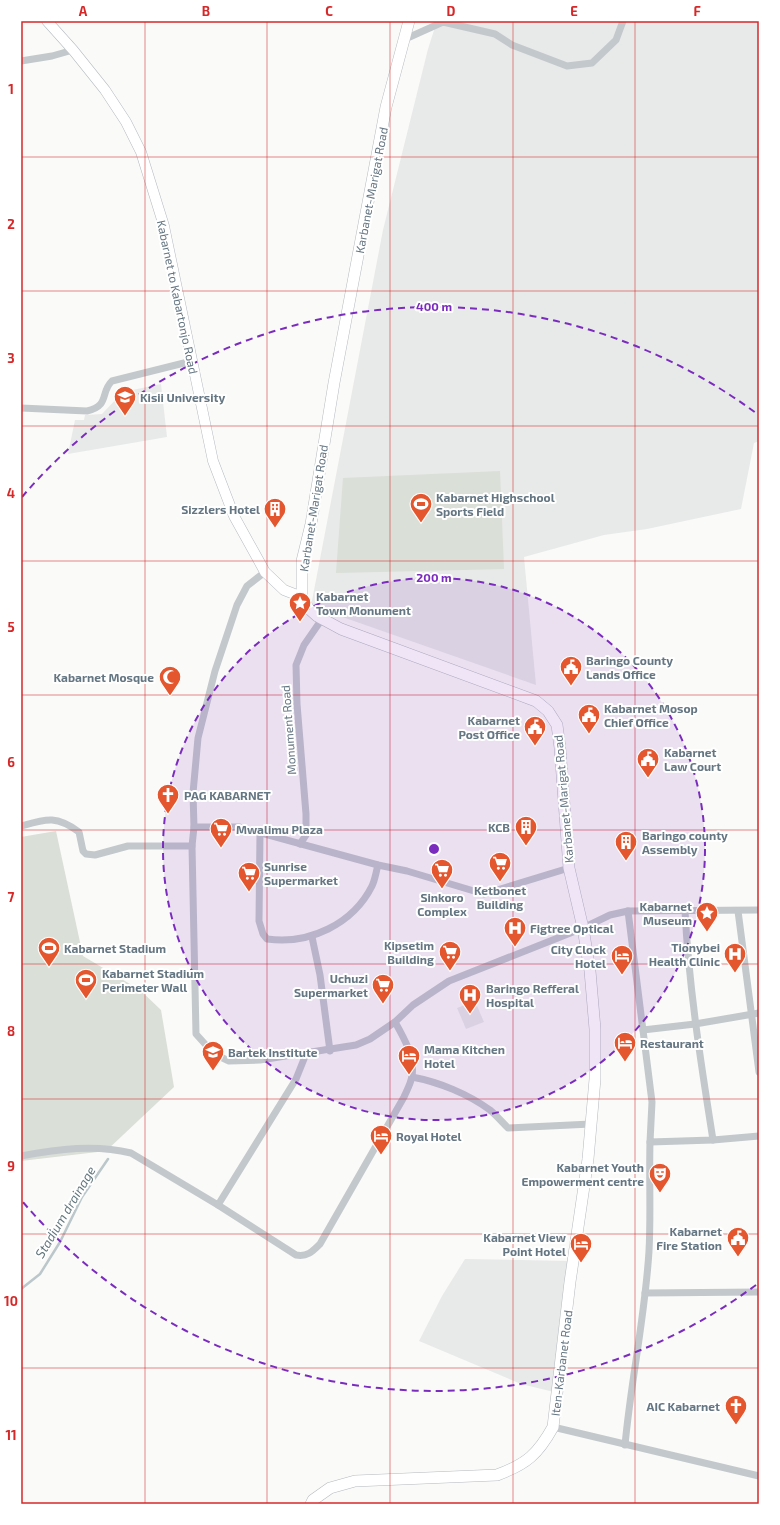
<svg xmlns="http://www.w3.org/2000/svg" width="780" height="1525" font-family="'Exo 2',sans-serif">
	<rect width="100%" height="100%" fill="#fafaf8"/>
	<g fill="#e8e9e9">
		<path d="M437,21H759V441L754,443L741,509L647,529L604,535L524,557L536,685L311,606L383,230L428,49Z"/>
		<path d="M161,384L167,437L68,454L75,420H84L85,415L102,414L123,392Z"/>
		<path d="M475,1001L484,1022L466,1029L457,1008Z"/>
		<path d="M465,1259L570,1261L554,1392L521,1384L419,1341L442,1296Z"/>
	</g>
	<g fill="#dadfd7">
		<path d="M500,471L504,569L336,573L343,478Z"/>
		<path d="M56,831L83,956L140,990L161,1010L174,1087L106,1151L21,1161V837Z"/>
	</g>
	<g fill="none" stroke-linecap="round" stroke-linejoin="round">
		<path stroke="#bbc7cb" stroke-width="2.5" d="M21,1289L40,1274L60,1242L82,1197L108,1159"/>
		<g stroke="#b3babf" stroke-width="11">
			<path id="secondary" d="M47,21L73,50L105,90L126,122L141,152L164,226L213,461L234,516L265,572L284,590L302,597"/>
		</g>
		<g stroke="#b5babe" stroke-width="12">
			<path id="primary" d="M311,1504L313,1500L330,1488L355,1481L497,1475C527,1464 538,1454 553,1427L570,1282L588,1159L595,1079V1029L590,971L583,928L569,868L560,748L557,725L548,711L536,701L341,629L317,616L308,608L302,597V561L311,524L334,383L386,107L409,21"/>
		</g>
		<g stroke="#c3c8cc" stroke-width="7">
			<path d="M403,40L443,22L495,34L512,45L567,66L592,63L616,40L623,21"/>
			<path d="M21,61L52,56L73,50"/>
			<path d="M21,408L87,411C110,406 100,392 112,381L192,361"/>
			<path d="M265,572L247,586L237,605L215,671L198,738L193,793L194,827L192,846L196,1034L214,1054L229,1061L260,1060L356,1045L370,1039L395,1022L413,1005L449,981L583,928L610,915L628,911L759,910"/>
			<path d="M21,826C46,819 56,815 79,832L83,851L86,854L95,855L128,846H192"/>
			<path d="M194,827H239L378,865L407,871L484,894L569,868"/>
			<path d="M260,833L259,921L263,934L267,939C309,945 353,924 372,886C375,880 376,872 378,865"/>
			<path d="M300,844L306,835V814L297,704L296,665L304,645L322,619"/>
			<path d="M628,911L652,1102L650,1142L713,1140L759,1136"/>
			<path d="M685,911C689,988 701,1064 713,1140"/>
			<path d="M738,911L759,1072"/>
			<path d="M312,937L320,975L330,1051"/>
			<path d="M643,1030L695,1024L759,1013"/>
			<path d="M412,1077C439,1082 468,1094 490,1110C496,1115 502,1122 508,1128L591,1124"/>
			<path d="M21,1156C58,1149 95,1144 131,1153L218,1205L296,1079L306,1054"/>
			<path d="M218,1205L296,1255C307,1257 312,1252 320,1244L404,1097C407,1090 411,1083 412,1076C415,1057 404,1038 395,1022"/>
			<path d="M645,1293L759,1292"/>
			<path d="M553,1427L759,1476"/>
			<path d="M625,1445C631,1380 645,1317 649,1251C651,1215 649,1178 650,1142"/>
		</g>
		<use href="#secondary" stroke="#fff" stroke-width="10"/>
		<use href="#primary" stroke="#fff" stroke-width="11"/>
	</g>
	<path fill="none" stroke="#d62828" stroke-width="1" stroke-opacity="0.55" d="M145,21V1504M267,21V1504M390,21V1504M513,21V1504M635,21V1504M21,157H759M21,291H759M21,426H759M21,561H759M21,695H759M21,830H759M21,964H759M21,1099H759M21,1234H759M21,1368H759"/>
	<circle cx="434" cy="849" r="271" fill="#7b2cbf" fill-opacity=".12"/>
	<g fill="none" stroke="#7b2cbf" stroke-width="2" stroke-dasharray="7 5">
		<circle cx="434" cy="849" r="271"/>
		<path d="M756 1285A542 542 0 0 1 22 1201M22 497A542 542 0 0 1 756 413"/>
	</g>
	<defs>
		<g id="university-pin" transform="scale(1.15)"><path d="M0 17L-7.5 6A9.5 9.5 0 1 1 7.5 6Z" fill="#e4572e" stroke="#fff"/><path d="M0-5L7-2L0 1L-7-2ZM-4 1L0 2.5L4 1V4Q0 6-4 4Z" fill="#fff"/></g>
		<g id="stadium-pin" transform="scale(1.15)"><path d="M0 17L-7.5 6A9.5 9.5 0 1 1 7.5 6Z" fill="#e4572e" stroke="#fff"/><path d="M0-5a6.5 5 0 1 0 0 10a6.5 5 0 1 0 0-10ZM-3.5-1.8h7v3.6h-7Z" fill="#fff"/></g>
		<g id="building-pin" transform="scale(1.15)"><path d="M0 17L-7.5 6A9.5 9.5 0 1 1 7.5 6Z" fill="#e4572e" stroke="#fff"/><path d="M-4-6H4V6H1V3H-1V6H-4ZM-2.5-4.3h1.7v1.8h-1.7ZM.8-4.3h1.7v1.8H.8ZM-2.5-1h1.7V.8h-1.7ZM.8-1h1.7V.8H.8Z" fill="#fff"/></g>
		<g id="sight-pin" transform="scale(1.15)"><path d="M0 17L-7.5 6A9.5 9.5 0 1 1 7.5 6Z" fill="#e4572e" stroke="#fff"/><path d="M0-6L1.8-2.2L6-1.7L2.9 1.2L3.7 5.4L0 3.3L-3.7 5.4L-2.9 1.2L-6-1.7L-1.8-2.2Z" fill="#fff"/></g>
		<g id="civic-pin" transform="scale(1.15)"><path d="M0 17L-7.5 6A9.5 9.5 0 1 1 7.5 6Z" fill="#e4572e" stroke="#fff"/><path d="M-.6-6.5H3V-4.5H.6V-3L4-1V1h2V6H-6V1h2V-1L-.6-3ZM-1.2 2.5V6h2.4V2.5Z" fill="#fff"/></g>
		<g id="mosque-pin" transform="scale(1.15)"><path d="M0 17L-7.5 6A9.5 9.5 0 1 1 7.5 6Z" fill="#e4572e" stroke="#fff"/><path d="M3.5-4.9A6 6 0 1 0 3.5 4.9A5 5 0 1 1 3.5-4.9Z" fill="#fff"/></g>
		<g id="church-pin" transform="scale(1.15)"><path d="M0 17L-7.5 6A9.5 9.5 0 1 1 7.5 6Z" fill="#e4572e" stroke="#fff"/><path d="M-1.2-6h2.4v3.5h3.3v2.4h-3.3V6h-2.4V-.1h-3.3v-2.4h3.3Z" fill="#fff"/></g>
		<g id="supermarket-pin" transform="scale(1.15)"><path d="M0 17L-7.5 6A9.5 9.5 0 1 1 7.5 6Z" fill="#e4572e" stroke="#fff"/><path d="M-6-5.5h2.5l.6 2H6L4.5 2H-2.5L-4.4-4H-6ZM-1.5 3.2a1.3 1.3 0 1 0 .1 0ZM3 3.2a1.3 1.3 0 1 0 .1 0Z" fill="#fff"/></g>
		<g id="hospital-pin" transform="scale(1.15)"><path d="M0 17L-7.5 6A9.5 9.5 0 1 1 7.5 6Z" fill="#e4572e" stroke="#fff"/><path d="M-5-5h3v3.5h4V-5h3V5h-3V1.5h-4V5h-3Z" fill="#fff"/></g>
		<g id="hotel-pin" transform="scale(1.15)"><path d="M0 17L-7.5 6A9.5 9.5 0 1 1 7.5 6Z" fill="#e4572e" stroke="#fff"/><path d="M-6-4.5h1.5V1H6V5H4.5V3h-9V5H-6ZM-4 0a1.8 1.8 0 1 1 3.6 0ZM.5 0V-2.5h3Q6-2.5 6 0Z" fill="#fff"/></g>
		<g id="theatre-pin" transform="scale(1.15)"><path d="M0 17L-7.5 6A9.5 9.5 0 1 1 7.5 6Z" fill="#e4572e" stroke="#fff"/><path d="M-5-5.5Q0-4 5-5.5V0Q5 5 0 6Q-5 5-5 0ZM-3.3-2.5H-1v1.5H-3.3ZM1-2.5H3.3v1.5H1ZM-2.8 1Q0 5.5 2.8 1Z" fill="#fff"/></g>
	</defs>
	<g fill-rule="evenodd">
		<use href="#university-pin" x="125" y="397"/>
		<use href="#stadium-pin" x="421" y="504"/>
		<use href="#building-pin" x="275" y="509"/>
		<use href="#sight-pin" x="300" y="603"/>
		<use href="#civic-pin" x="571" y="667"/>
		<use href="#mosque-pin" x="170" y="677"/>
		<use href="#civic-pin" x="589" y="715"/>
		<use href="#civic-pin" x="535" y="727"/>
		<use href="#civic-pin" x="648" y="759"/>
		<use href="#church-pin" x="168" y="795"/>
		<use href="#building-pin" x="526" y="827"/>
		<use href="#supermarket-pin" x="221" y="829"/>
		<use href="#building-pin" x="626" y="842"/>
		<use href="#supermarket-pin" x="500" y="863"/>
		<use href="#supermarket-pin" x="442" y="870"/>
		<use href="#supermarket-pin" x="249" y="873"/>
		<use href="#sight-pin" x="707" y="913"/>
		<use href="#hospital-pin" x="515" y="928"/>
		<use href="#stadium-pin" x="49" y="948"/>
		<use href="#supermarket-pin" x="450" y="952"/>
		<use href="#hospital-pin" x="735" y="954"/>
		<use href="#hotel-pin" x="622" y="956"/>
		<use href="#stadium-pin" x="86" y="980"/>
		<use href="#supermarket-pin" x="383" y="985"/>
		<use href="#hospital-pin" x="470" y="995"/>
		<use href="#hotel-pin" x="625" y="1043"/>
		<use href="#university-pin" x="213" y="1052"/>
		<use href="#hotel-pin" x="409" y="1056"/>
		<use href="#hotel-pin" x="381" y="1136"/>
		<use href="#theatre-pin" x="660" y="1174"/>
		<use href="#civic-pin" x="738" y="1238"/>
		<use href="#hotel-pin" x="581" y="1244"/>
		<use href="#church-pin" x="736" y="1406"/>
	</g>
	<g text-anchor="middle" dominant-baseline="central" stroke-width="4" stroke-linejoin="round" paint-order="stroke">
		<g font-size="12" fill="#657683" stroke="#fff">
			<text transform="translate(371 190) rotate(-79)">Karbanet-Marigat Road</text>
			<text transform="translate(178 297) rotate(78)">Kabarnet to Kabartonjo Road</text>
			<text transform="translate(313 508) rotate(-81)">Karbanet-Marigat Road</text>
			<text transform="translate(288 730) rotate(-94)">Monument Road</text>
			<text transform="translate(563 799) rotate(-95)">Karbanet-Marigat Road</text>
			<text transform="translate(561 1363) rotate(-83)">Iten-Karbanet Road</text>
		</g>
		<g font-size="12" font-weight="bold" fill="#657683" stroke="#fff" text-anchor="start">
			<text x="140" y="397">Kisii University</text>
			<text x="436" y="497">Kabarnet Highschool<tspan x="436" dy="14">Sports Field</tspan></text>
			<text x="260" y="509" text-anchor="end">Sizzlers Hotel</text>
			<text x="316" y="596">Kabarnet<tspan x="316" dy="14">Town Monument</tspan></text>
			<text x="586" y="660">Baringo County<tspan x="586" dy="14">Lands Office</tspan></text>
			<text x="154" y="677" text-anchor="end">Kabarnet Mosque</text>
			<text x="604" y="708">Kabarnet Mosop<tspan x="604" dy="14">Chief Office</tspan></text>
			<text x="520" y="720" text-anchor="end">Kabarnet<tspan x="520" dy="14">Post Office</tspan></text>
			<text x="664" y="752">Kabarnet<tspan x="664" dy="14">Law Court</tspan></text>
			<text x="184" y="795">PAG KABARNET</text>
			<text x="510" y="827" text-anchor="end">KCB</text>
			<text x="236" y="829">Mwalimu Plaza</text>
			<text x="642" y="835">Baringo county<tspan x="642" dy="14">Assembly</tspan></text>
			<text x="264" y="866">Sunrise<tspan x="264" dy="14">Supermarket</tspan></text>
			<text x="500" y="890" text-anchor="middle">Ketbonet<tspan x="500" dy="14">Building</tspan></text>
			<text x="442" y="897" text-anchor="middle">Sinkoro<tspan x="442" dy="14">Complex</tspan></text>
			<text x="692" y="906" text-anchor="end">Kabarnet<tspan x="692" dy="14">Museum</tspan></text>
			<text x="530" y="928">Figtree Optical</text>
			<text x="434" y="945" text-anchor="end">Kipsetim<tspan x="434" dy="14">Building</tspan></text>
			<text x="720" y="947" text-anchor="end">Tionybei<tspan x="720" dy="14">Health Clinic</tspan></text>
			<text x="64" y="948">Kabarnet Stadium</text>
			<text x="606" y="949" text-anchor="end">City Clock<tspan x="606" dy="14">Hotel</tspan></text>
			<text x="102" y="973">Kabarnet Stadium<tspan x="102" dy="14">Perimeter Wall</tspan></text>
			<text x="368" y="978" text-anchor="end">Uchuzi<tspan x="368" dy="14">Supermarket</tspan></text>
			<text x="486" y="988">Baringo Refferal<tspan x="486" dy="14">Hospital</tspan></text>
			<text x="640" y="1043">Restaurant</text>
			<text x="424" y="1049">Mama Kitchen<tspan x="424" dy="14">Hotel</tspan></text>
			<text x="228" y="1052">Bartek Institute</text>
			<text x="396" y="1136">Royal Hotel</text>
			<text x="644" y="1167" text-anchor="end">Kabarnet Youth<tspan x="644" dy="14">Empowerment centre</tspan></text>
			<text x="722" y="1231" text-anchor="end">Kabarnet<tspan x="722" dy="14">Fire Station</tspan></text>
			<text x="566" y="1237" text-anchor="end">Kabarnet View<tspan x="566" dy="14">Point Hotel</tspan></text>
			<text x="720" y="1406" text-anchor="end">AIC Kabarnet</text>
		</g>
		<g font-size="13" font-style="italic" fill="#60757c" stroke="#fff">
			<text transform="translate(65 1212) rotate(-59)">Stadium drainage</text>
		</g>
	</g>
	<circle cx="434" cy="849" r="6" fill="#7b2cbf" stroke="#fff" stroke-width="2"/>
	<g font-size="12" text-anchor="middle" font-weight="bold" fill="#7b2cbf" stroke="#fff" stroke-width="4" stroke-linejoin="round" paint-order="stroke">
		<text x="434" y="311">400 m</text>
		<text x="434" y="582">200 m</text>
	</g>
	<rect width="780" height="1525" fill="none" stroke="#ffffff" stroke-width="44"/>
	<rect x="22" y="22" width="736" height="1481" fill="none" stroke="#d62828" stroke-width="1.5"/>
	<g font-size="13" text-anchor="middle" font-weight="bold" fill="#d62828">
		<text x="83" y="16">A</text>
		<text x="206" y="16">B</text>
		<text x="329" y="16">C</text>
		<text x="451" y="16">D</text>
		<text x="574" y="16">E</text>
		<text x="697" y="16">F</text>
		<text x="11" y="94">1</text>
		<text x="11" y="229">2</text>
		<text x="11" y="363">3</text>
		<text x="11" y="498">4</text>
		<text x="11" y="632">5</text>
		<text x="11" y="767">6</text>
		<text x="11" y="902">7</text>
		<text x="11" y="1036">8</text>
		<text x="11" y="1171">9</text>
		<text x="11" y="1306">10</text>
		<text x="11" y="1440">11</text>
	</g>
</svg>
